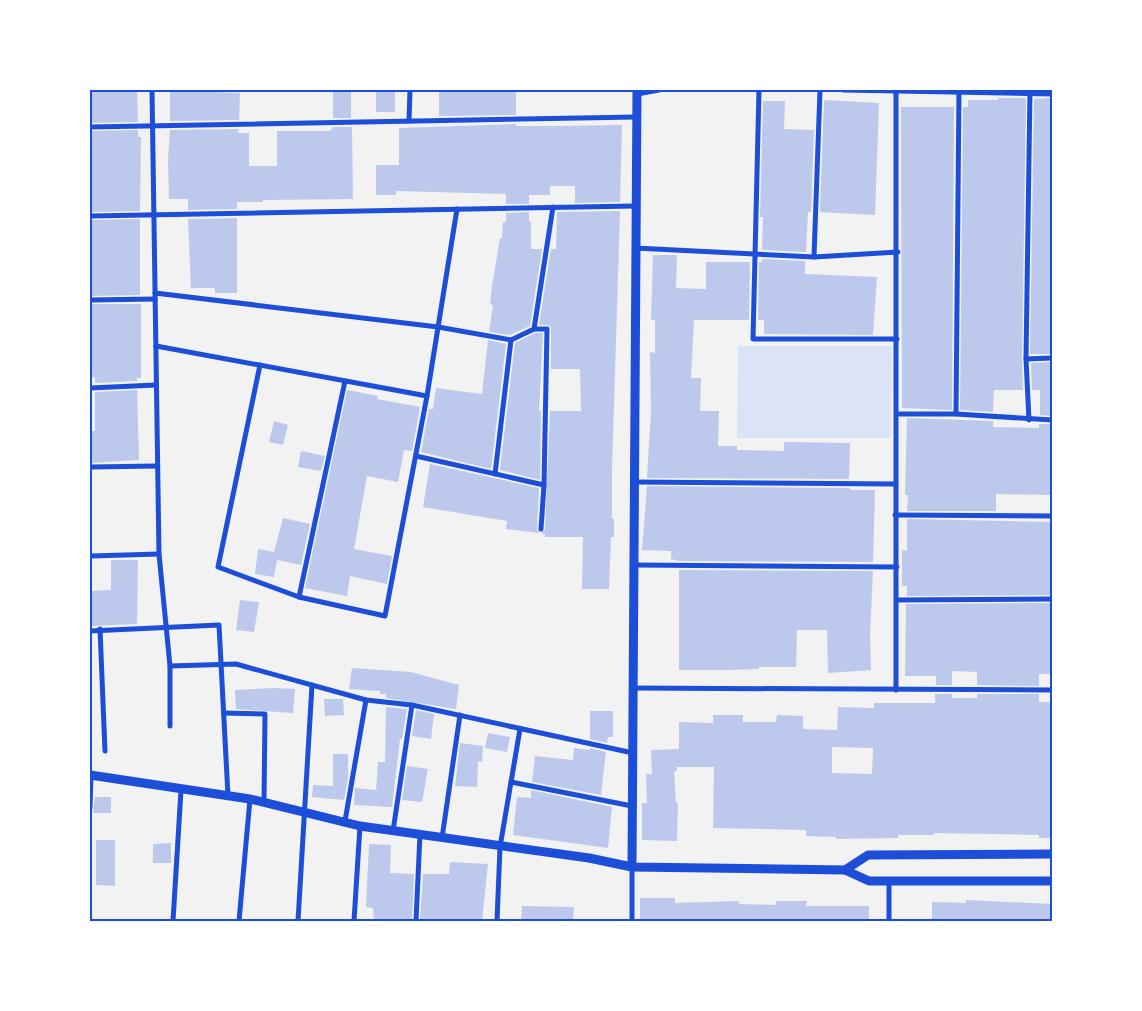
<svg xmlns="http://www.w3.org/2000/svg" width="1142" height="1011" font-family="'Playfair Display',serif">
	<rect width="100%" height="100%" fill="#f2f2f2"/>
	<path fill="#dbe4f7" d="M738,346H892L891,438H737Z"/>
	<g fill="#bdc9ec" fill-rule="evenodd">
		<path d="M137,90L138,122L90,123V91Z"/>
		<path d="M170,90H215V92L240,93L239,120L170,121Z"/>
		<rect x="333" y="90" width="18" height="28"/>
		<rect x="376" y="90" width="19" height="22"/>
		<path d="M439,90H516V115L439,116Z"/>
		<path d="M998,98H1026L1022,359L1023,390H994L993,412L960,410L963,107H968V100H998Z"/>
		<path d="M1052,98V354H1030L1034,99Z"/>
		<path d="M824,100L879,103L875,215L820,212Z"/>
		<path d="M763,101H785L784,129L814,130L811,212H808L806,252L762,250L763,217H760Z"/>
		<path d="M901,107H954L952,410L902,408Z"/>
		<path d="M516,124V126H549L622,125L620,202L575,203V186H550V195H529V204H506V194L396,191V195H376V165H399V128Z"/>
		<path d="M333,127H352L353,199L263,200V202H237V209L188,210V199H169L168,159L170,130L239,129L238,133H249V166H277V131H330Z"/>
		<path d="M138,130V137H141L140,211L90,212V131Z"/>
		<path d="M620,211L612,470V519H614V537H611L609,589H582L583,537H545V534L541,533L545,529L550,411H581L580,369H551V327L547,325H539L551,249H556L557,212Z"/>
		<path d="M529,212V222H531V249H542L530,326L510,335L489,332L493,305L490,304L492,286L500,238H502L503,222H506V213Z"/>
		<path d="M237,218V293H215V288H191L188,219Z"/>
		<path d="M140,219V295L90,296V220Z"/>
		<path d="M653,255H677L676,288L706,289V262H750L749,320H694L691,378H701L700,411H719L718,446H737V450L784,451V442L850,443L849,479L647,478L651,412L650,352L655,353V320H651Z"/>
		<path d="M762,259L805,261V274L877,277L873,335L764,334V320H758L759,262H762Z"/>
		<path d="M90,304H141V378H137V381L95,383V377H90Z"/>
		<path d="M535,333H543L539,411H541L540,480L500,470L515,343Z"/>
		<path d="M488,340L506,344L491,469L421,452L429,409H433L436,388L482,394Z"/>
		<path d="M1052,362V416L1040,415V390H1032L1031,363Z"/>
		<path d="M137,390L139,460L90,463V431H95V392Z"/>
		<path d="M347,390L378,396L377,399L420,407L412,451L404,450L398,482L367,476L354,549L392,556L387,584L350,576L347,596L305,588Z"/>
		<path d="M907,418L993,421V427L1039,428V424H1052V495L996,494V511H907L908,495H905Z"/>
		<path d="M274,421L288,425L283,445L269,442Z"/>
		<path d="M301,451L325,456L321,471L298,467Z"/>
		<path d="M430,464L539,488L537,529L540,533L506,529L507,521L423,507Z"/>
		<path d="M647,486L849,488L851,490H875L873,562L679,561L671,559V551L642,550Z"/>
		<path d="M283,518L310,524L301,565L277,560L274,577L255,574L258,549L274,552Z"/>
		<path d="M907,519L1052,522V595L907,596V586H902V550L907,551Z"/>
		<path d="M111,560H138L137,624L90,626V591L111,590Z"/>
		<path d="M679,570L873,571L870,634L871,670L828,673L827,630H797L796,667H759V669L729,670H679Z"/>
		<path d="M240,600L259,602L254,632L236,630Z"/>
		<path d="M1052,603V674H1039V686L977,685V672L952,671V685H936V676H905L906,604Z"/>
		<path d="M352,668L411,672L459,685L456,709L386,698V694H380V691L349,689Z"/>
		<path d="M273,688L295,689L293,713L236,709L235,690Z"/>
		<path d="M935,694H952V698H977V694H1039V702H1052V838H1039V835L934,833V835H898V838L836,839V837L806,836V830L713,828L714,767H677V771L674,772L676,803H678L677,841L642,840V803H647L646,774H652L651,750L679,749V722L713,723V715H743V722H776L777,715L803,716V729L837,730L838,707L874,708V703H935ZM832,747L873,748L872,774L832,773Z"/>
		<path d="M324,699H343L344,715L325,716Z"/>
		<path d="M386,707L407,709L402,739H400L392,807L354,805L355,788L376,790L378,762H385Z"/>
		<path d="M416,710L434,714L431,739L412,736Z"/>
		<path d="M590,711H613V737H608L607,743L590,739Z"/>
		<path d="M488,733L510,737L507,752L485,748Z"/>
		<path d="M460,743L483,746L482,762L478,761L477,787L455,786Z"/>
		<path d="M574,748L590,750V748L606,752L601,795L532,782L535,756L573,760Z"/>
		<path d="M333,754H348V778L344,800L312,797L313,785L333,786Z"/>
		<path d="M407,766L428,769L422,802L402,800Z"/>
		<path d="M531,790L612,807L608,848L513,835L517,797L531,798Z"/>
		<path d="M95,797H111V813H93Z"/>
		<path d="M96,840H115V886L96,885Z"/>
		<path d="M171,843V863H153V844Z"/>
		<path d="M369,844L391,845L390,873L414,874L412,921H374L373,908L366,907Z"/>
		<path d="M450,862L488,864L482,921H420L423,874H449Z"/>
		<path d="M640,898H675V903L739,901V904L776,905V901H807L806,906H869V921H640Z"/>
		<path d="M966,900L1052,904V921H932V902L966,903Z"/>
		<path d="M522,906L574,907L573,921H521Z"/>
	</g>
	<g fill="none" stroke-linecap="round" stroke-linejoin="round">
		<g stroke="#1d4ed8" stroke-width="5">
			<path d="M152,90L159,554L170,666V726"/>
			<path d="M759,90L753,339H897"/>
			<path d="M843,90L1052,94"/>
			<path d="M637,94L659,90"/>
			<path d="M409,121L410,90"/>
			<path d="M90,127L636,117"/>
			<path d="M90,216L635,206"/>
			<path d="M635,248L814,257L898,252"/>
			<path d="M814,257L820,90"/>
			<path d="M155,293L438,327L511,340"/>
			<path d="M90,300L155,299"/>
			<path d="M534,329H547L544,485L541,529"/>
			<path d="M156,346L427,396"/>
			<path d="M1026,359L1052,358"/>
			<path d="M260,365L218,567L299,597L385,616L427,396L457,209"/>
			<path d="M90,388L156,385"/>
			<path d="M897,414H956L1052,420"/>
			<path d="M956,414L959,90"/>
			<path d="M1029,420L1026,359L1030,90"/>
			<path d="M416,456L544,485"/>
			<path d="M90,467L157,466"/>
			<path d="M495,474L511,340L534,329L553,207"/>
			<path d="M634,482L896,484"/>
			<path d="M895,515L1052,516"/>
			<path d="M90,556L159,554"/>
			<path d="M634,565L897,567"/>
			<path d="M299,597L345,381"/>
			<path d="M897,600L1052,599"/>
			<path d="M100,629L105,751"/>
			<path d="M90,631L219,625L228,796"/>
			<path d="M170,666L236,664L366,700L412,705L633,753"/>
			<path d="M633,688L1052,690"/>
			<path d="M896,690V90"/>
			<path d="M224,713L265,714L264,802"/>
			<path d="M511,782L632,806"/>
			<path d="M90,808L91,775"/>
			<path d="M345,821L366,700"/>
			<path d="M393,831L412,705"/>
			<path d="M442,838L460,715"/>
			<path d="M889,881V921"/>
			<path d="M173,921L181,790"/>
			<path d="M239,921L250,799"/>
			<path d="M298,921L312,685"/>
			<path d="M354,921L360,826"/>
			<path d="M416,921L420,834"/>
			<path d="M497,921L500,847L520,729"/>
			<path d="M632,921V867"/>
		</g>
		<g stroke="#1d4ed8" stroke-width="9">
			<path d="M90,775L250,799L360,826L589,858L632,867L845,870L869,881H1052"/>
			<path d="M632,867L637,90"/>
			<path d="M845,870L868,855L1052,854"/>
		</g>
	</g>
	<rect width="1142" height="1011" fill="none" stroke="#ffffff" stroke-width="182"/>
	<rect x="91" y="91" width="960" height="829" fill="none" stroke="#1d4ed8" stroke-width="2"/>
</svg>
